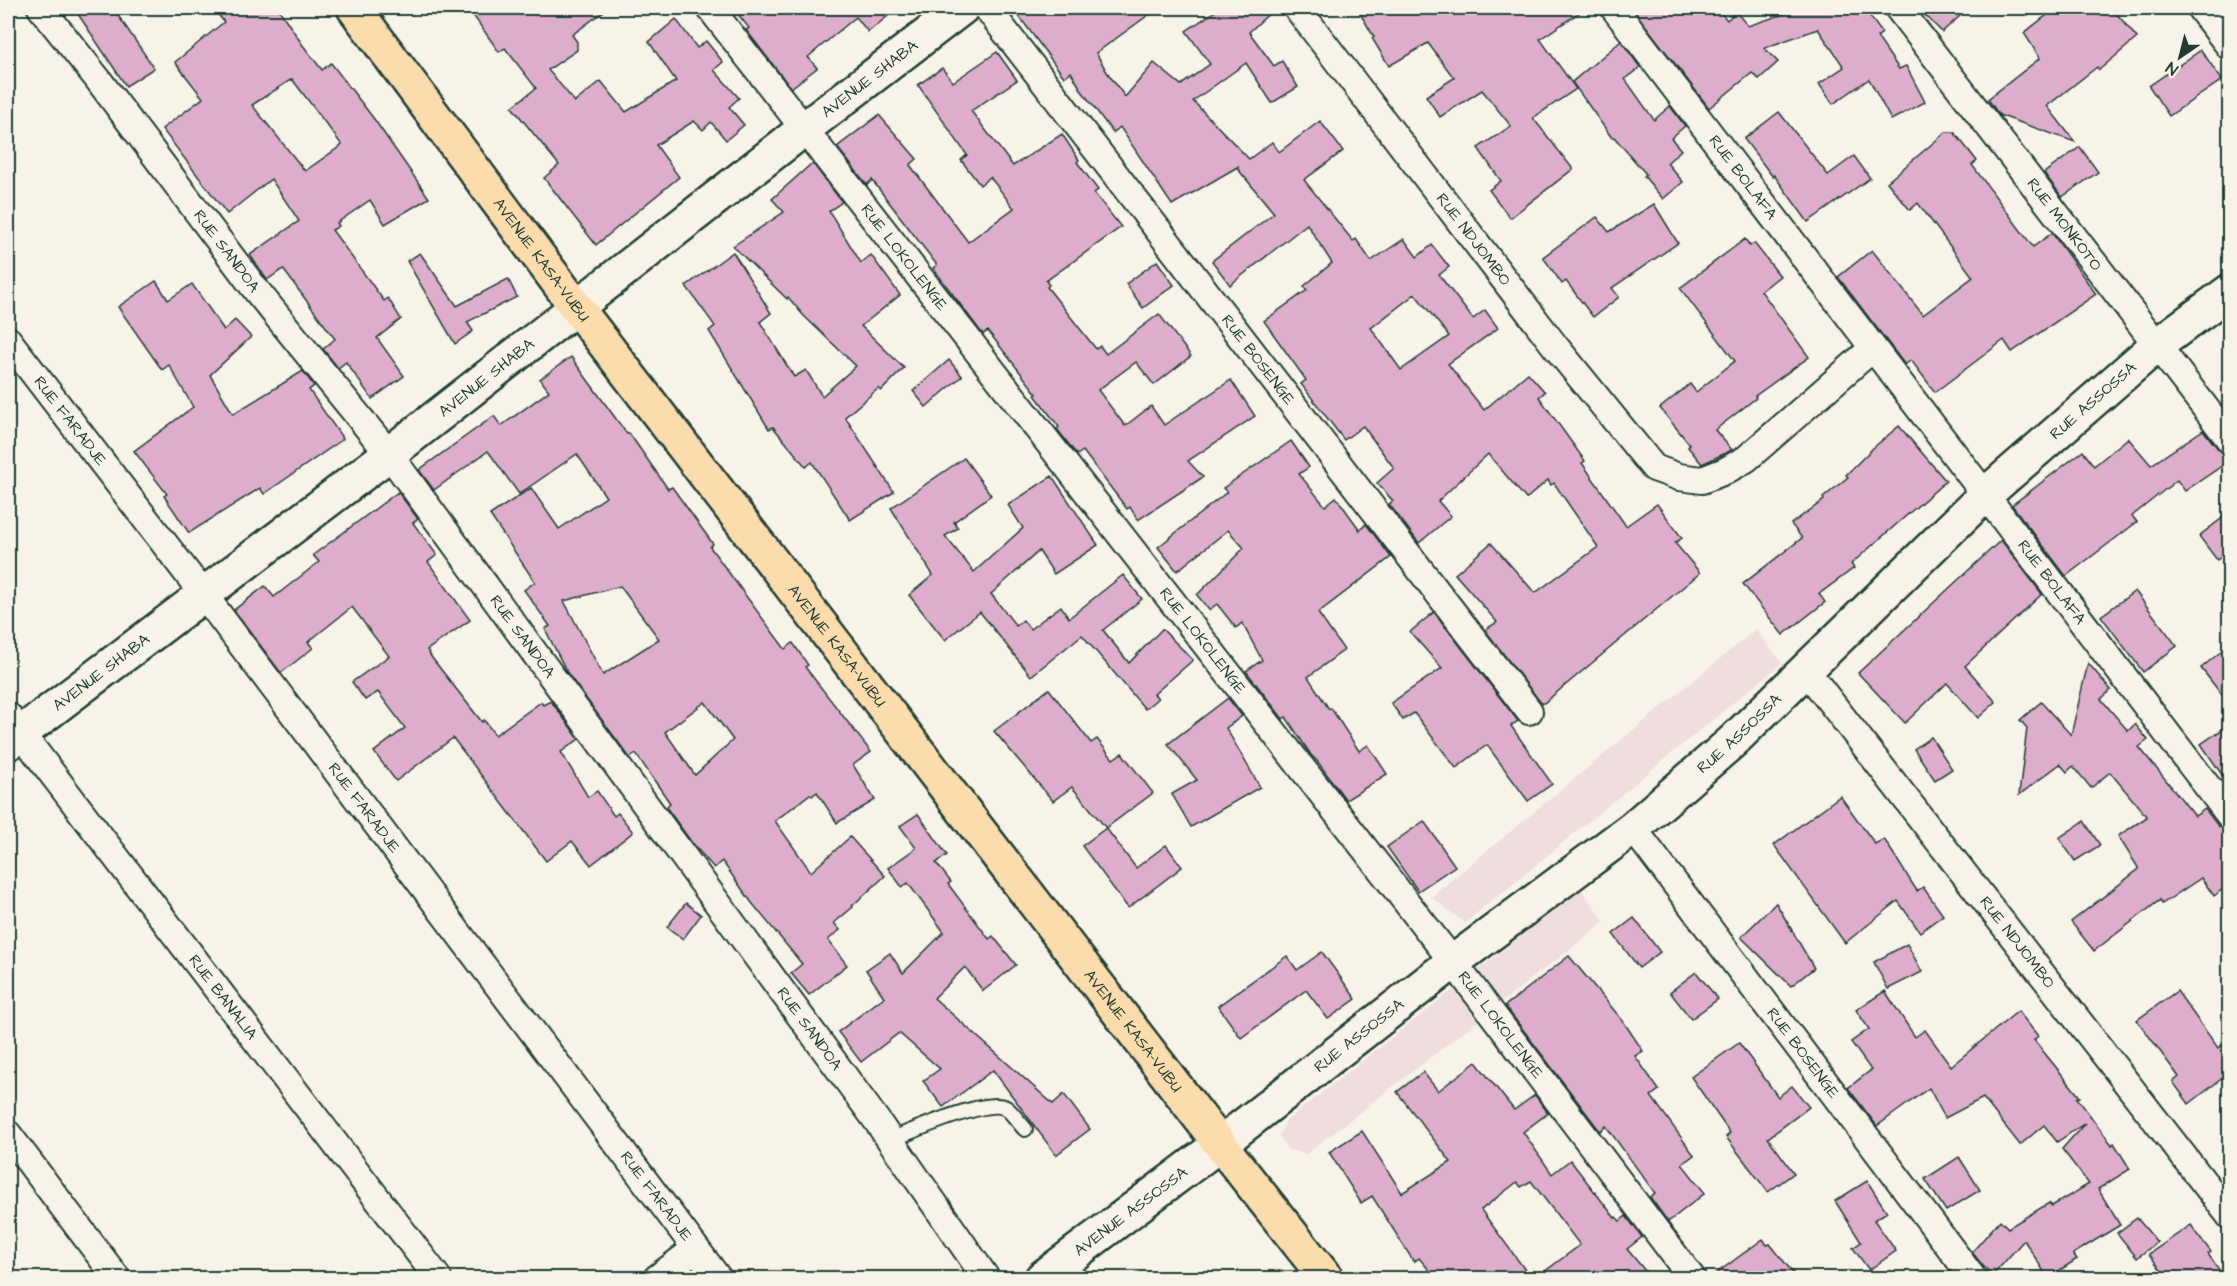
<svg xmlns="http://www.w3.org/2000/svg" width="2237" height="1286" font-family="'Architects Daughter',sans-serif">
	<rect width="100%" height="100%" fill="#f7f3e8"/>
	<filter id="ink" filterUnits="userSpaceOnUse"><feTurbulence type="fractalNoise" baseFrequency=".0167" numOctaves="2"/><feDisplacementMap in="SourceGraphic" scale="12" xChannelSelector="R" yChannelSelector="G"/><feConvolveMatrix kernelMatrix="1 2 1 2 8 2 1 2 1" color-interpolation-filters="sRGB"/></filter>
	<g filter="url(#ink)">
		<g fill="#f0dedf">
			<path d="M1756,629L1782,663L1465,923L1431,897Z"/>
			<path d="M1581,889L1605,922L1306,1154L1288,1150L1279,1136L1286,1121Z"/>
		</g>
		<g fill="#deadcb" stroke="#1f3d34" stroke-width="1.5" fill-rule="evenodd">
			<path d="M74,8H113L154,68L126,86Z"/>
			<path d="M213,8H278L302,44L322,70L331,63L374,119L429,198L385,224L370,200L337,223L339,226L332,230L384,301L388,298L401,319L377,338L404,376L372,399L346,362L338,368L323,349L335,339L283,269L267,280L250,255L299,221L271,179L227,214L162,129L203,98L175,62L224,22ZM292,79L342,145L305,171L252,105Z"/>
			<path d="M468,8H608L572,35L577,42V50L548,70L575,102L601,81L626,112L676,81L649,42L676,19L697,48L706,41L723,62L714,70L739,98L729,107L744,125L726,140L711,122L703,130L694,121L656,145L679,177L596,245L544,178L559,165L512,107L536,88L505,48L499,52Z"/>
			<path d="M733,8H898L868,32L856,17L808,57L817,68L791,88L746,30L749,28Z"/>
			<path d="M1013,8H1158L1096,53L1107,72L1125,97L1154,63L1181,85L1210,64L1186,31L1220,8H1275L1249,32L1274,66L1282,61L1298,87L1272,103L1246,63L1193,101L1249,159L1272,142L1279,152L1320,121L1343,151L1304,180L1353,241L1356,239L1371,261L1404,239L1417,257L1432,245L1449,267L1439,275L1473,319L1485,310L1498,328L1448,364L1484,410L1528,373L1545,392L1539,397L1585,461L1582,463L1626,526L1657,504L1682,538L1675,543L1700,573L1544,703H1541L1485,630L1497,622L1455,574L1491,543L1535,593L1598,547L1554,483L1551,485L1548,480L1526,499L1488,454L1438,501L1451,516L1419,543L1389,504L1393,501L1377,483L1394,468L1363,426L1344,440L1301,384L1306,380L1264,321L1307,290L1304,286L1332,263L1307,224L1230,285L1212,261L1274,213L1237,168L1239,166L1172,205L1120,127L1113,133L1082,91L1071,72L1064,77ZM1415,294L1449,336L1401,370L1371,328Z"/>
			<path d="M1357,8H1586L1540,39L1576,89L1533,118L1573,169L1510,218L1489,190L1501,181L1478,148L1511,126L1482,90L1440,117L1426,96L1454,78L1428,43L1389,66L1372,38L1374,37Z"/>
			<path d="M1632,8H1717L1727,20L1736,12L1748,26L1802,8H1864L1882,33L1877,37L1899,69L1906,66L1925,102L1891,120L1869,79L1833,104L1819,84L1844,67L1818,29L1764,48L1778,62L1759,79L1752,73L1709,108Z"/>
			<path d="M1918,8H1969L1942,32Z"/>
			<path d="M2056,8H2112L2137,38L2099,70L2097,67L2047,106L2075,142L1999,115L1988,99L2040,58L2024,33Z"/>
			<path d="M1621,41L1640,67L1625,79L1654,120L1670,106L1685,126L1671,138L1681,150L1667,163L1683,182L1663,199L1644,176L1646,174L1614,137L1612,138L1572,82Z"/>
			<path d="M2201,50L2222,80L2169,116L2149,86Z"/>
			<path d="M997,52L1017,80L971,111L1013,166L1062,134L1079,160L1077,162L1098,190L1094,193L1121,227L1046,281L1049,285L1047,287L1096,349L1100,346L1106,354L1159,314L1191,356L1154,385L1136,362L1098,390L1125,426L1151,406L1164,425L1231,380L1255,416L1188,461L1203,477L1138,520L1130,507L1127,509L1083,451L1077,455L1057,429L1059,427L1035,395L1037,394L988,331L983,334L981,332L933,268L937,265L872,180L867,185L837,147L879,115L917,159L910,165L968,242L1014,208L990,177L980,185L961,160L967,155L918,85L942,68L953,82Z"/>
			<path d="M1779,112L1828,175L1854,156L1870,178L1808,222L1774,175L1773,177L1744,139Z"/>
			<path d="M1946,132H1954L1977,161L1972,165L2033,247L2052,233L2096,294L2012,352L2004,340L1935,392L1911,360L1905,365L1838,277L1872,250L1923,315L1973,277L1918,203L1910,210L1887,182Z"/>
			<path d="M2080,147L2098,172L2062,197L2044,173Z"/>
			<path d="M810,165H814L842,202L829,211L861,263L871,255L900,295L861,326L904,368L881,391L879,388L845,417L894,492L850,520L812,462L806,467L773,427L769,429L709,331L715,326L686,286L733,252L771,313L760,322L794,377L806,370L822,396L856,366L803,315L788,297L787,299L733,246L784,212L772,199Z"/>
			<path d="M1654,204L1678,243L1612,288L1619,297L1593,317L1566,281L1562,284L1543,257L1597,217L1609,232Z"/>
			<path d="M1745,239L1750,246L1754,243L1780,276L1761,291L1809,357L1755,396L1756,398L1715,430L1732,450L1702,464L1688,447L1690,445L1660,408L1690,384L1696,392L1735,361L1680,288Z"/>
			<path d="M420,253L457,306L508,279L517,297L467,322L473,331L455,344L407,261Z"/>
			<path d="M1157,261L1174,285L1143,308L1126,284Z"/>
			<path d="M156,281L168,300L192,284L224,330L235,320L251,337L210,375L233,414L303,371L314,386L309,390L343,439L264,494L260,488L189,533L164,496L167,494L134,451L193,407L169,365L162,370L118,307Z"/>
			<path d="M571,357L627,434L629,433L668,489L672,487L713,544L710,547L785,649L793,643L808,665L805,667L871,752L853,765L875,800L837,823L817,792L812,796L810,794L775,821L811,872L850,837L885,876L852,906L853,907L834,923L840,930L828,940L847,965L809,995L791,973L802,964L752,903L722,861L714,868L692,843L666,807L670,803L636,754L630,758L568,674L545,629L550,626L524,590L535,582L490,515L531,488L559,529L606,497L577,454L519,494L488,451L434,490L419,470L494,416L501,426L549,391L540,379ZM620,586L659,639L603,675L564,601ZM705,702L733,740L695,775L665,732Z"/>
			<path d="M949,360L962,376L926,407L913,391Z"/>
			<path d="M1899,426L1946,481L1851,564L1854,568L1819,594L1825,602L1783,635L1743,584L1802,538L1791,524L1824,500L1823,498L1848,477L1846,475L1873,448Z"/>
			<path d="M2203,430L2219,450L2229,455V461L2185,491L2177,480L2132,516L2137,522L2066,576L2012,505L2083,451L2094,466L2128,438L2151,465Z"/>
			<path d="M1291,441L1309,467L1299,474L1325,506L1336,497L1360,530L1366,524L1391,557L1318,613L1344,650L1308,677L1329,709L1331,708L1359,751L1368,745L1387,774L1346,800L1317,761L1311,755L1286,717L1283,719L1246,671L1262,660L1242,623L1236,628L1217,604L1209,610L1197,595L1244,548L1228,530L1177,571L1158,547L1227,492L1223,488Z"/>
			<path d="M964,458L991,495L954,522L958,528L945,536L974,572L1023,528L1008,505L1052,476L1098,545L1054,574L1039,551L991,594L1016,626L1023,620L1030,629L1061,606L1069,618L1123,575L1142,599L1103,630L1129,663L1162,629L1193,660L1154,694L1158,698L1145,709L1082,635L1031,676L980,612L945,640L909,595L933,575L891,508Z"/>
			<path d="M398,492L418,519L413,523L437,555L428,562L470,620L427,650L432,658L482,722L484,720L495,735L541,702L543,705L551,701L579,739L561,752L588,797L597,791L614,816L618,813L633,832L591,865L572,841L546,861L453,738L396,781L374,752L405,728L378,692L365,700L352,682L389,656L352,607L308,642L313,648L281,673L234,610L265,586L274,597L319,562L313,555Z"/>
			<path d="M2229,513V551L2217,560L2199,536Z"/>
			<path d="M2001,540L2042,594L1965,666L1996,702L1978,718L1947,683L1905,723L1858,673Z"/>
			<path d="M2135,591L2177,646L2143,672L2101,616Z"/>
			<path d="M1434,612L1518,721L1511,726L1552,784L1528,801L1487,745L1456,768L1414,713L1403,720L1391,703L1442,668L1410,632Z"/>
			<path d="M2229,645V704L2201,668Z"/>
			<path d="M2088,663L2111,690L2101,699L2128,731L2135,724L2148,740L2139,747L2195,816L2205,809L2218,826L2229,831V884L2214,896L2201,878L2162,904L2160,900L2094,951L2071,922L2139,869L2118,836L2147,817L2110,772L2091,788L2073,766L2067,772L2060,764L2019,795L2027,728L2020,720L2041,702L2071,735Z"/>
			<path d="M1049,689L1091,743L1097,739L1113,759L1122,753L1153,793L1106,828L1072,787L1053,801L994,731Z"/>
			<path d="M1228,698L1242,716L1226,728L1260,787L1191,827L1172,794L1197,780L1168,744Z"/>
			<path d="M2229,725V785L2201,744Z"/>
			<path d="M1931,737L1952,769L1935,780L1914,749Z"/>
			<path d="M1840,796L1875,844L1884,839L1917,891L1923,887L1943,915L1920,932L1898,901L1845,943L1774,845Z"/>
			<path d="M918,814L947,855L936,863L951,882L948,884L989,939L993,936L1016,965L983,991L965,967L934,998L1053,1104L1064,1094L1090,1129L1056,1155L993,1070L943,1107L923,1081L940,1069L899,1033L861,1062L838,1032L884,997L866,970L890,953L903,973L944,932L908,883L902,887L888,868L916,848L900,826Z"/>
			<path d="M1424,821L1455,866L1418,891L1387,847Z"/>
			<path d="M2084,821L2100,845L2075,861L2059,838Z"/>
			<path d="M1106,828L1136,868L1166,845L1182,867L1128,908L1082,846Z"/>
			<path d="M686,903L701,915L683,939L667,927Z"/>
			<path d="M1776,903L1814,968L1791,986L1741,937Z"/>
			<path d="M1634,918L1660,952L1639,968L1613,934Z"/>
			<path d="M1907,944L1922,972L1888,989L1874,962Z"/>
			<path d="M1322,952L1356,999L1328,1019L1306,990L1241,1038L1218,1006L1287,956L1297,970Z"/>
			<path d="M1569,956L1623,1021L1643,1051L1635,1056L1659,1090L1651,1096L1694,1155L1682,1164L1705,1193L1668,1222L1650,1197L1655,1193L1606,1126L1600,1131L1505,1006Z"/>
			<path d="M1696,972L1718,999L1691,1019L1670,992Z"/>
			<path d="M1885,991L1915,1037L1925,1030L1951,1066L2018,1011L2038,1036L2034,1040L2080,1097L2077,1098L2112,1145L2114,1143L2130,1169L2098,1189L2120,1225L2073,1254L2077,1259L2048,1278L2024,1240L1993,1275L1983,1266L1972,1252L2000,1220L2008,1228L2049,1203L2052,1206L2089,1184L2062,1149L2085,1123L2057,1142L2044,1125L2020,1145L1983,1098L1945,1118L1929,1088L1877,1126L1848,1088L1871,1070L1851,1042L1869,1029L1856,1010Z"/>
			<path d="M2177,991L2218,1048L2229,1039V1073L2189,1104L2173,1082L2179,1077L2137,1020Z"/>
			<path d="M1739,1043L1778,1097L1792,1086L1809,1107L1768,1138L1794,1173L1768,1192L1726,1137L1730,1133L1691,1077Z"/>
			<path d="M1476,1062L1514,1110L1535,1095L1548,1113L1523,1132L1552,1174L1570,1160L1615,1218L1616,1217L1620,1221L1626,1216L1642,1237L1627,1249L1651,1278H1536L1580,1245L1531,1181L1521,1187L1517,1182L1481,1210L1531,1278H1436L1419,1258L1414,1262L1372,1196L1361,1203L1329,1152L1362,1131L1402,1193L1451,1162L1397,1092L1423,1072L1438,1091Z"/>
			<path d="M1959,1157L1980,1190L1946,1211L1925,1179Z"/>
			<path d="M1867,1181L1887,1212L1874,1220L1896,1251L1869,1270L1853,1248L1861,1242L1835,1201Z"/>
			<path d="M2137,1218L2157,1242L2137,1258L2117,1233Z"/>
			<path d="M2191,1225L2211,1252L2208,1254L2225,1278H2167L2149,1254Z"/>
			<path d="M1763,1239L1767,1245L1770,1244L1797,1278H1710Z"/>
		</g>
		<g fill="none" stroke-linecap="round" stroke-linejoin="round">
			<g stroke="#1f3d34" stroke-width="18">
				<path id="lane" d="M890,1140C911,1132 988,1097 1006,1108C1013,1113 1019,1123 1025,1129"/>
			</g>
			<g stroke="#1f3d34" stroke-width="30">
				<g id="street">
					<path id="s1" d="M41,8L97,78L256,290L389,454L877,1121L986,1278"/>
					<path id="s2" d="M710,8L1453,962L1692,1278"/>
					<path id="s3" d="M987,8L1529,711"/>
					<path id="s4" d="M1297,8L1555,346L1654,468L1679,477L1702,480L1725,471L1746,459L1873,348"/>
					<path id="s5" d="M1614,8L2230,816"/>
					<path id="s6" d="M1898,8L2230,440"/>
					<path d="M2200,8L2230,47"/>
					<path id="s7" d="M8,340L204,595L718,1278"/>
					<path id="s8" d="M1805,669L2230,1216"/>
					<path id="s9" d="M8,716L438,1278"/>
					<path id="s10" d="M1633,828L1973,1278"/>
					<path d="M8,1134L117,1278"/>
					<path d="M657,1278L695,1249"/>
				</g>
			</g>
			<g stroke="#1f3d34" stroke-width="38">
				<g id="secondary">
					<path id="s11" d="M8,743L389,454L804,129L962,8"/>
					<path id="s12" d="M1042,1278L1220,1144L1453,962L1633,828L1733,741L1985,495L2157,345L2230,291"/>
				</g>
			</g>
			<g stroke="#1f3d34" stroke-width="38">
				<g id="primary">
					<path id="s13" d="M354,8L577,308L1220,1144L1326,1278"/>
				</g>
			</g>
			<use href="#lane" stroke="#f7f3e8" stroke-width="14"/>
			<use href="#street" stroke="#f7f3e8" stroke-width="26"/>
			<use href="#secondary" stroke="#f7f3e8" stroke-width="33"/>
			<use href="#primary" stroke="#fcdcac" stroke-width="33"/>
		</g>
	</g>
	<g text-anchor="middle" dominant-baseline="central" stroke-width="4.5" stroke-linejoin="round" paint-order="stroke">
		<g font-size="16" fill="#1f3d34" stroke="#f7f3e8">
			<text stroke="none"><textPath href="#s11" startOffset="1088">AVENUE SHABA</textPath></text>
			<text stroke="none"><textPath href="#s5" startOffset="213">RUE BOLAFA</textPath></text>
			<text stroke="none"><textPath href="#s6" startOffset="273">RUE MONKOTO</textPath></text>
			<text stroke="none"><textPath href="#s4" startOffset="291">RUE NDJOMBO</textPath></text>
			<text stroke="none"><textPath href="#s1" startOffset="306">RUE SANDOA</textPath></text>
			<text stroke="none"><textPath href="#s2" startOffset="316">RUE LOKOLENGE</textPath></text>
			<text stroke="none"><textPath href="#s13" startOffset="314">AVENUE KASA-VUBU</textPath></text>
			<text stroke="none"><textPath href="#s3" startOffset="444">RUE BOSENGE</textPath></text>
			<text stroke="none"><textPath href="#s11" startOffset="602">AVENUE SHABA</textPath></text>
			<text stroke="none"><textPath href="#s12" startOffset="1371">RUE ASSOSSA</textPath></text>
			<text stroke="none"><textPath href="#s7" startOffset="102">RUE FARADJE</textPath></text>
			<text stroke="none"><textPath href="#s5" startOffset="722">RUE BOLAFA</textPath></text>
			<text stroke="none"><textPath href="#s1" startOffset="792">RUE SANDOA</textPath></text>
			<text stroke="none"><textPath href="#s2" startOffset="802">RUE LOKOLENGE</textPath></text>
			<text stroke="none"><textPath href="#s13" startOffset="800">AVENUE KASA-VUBU</textPath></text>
			<text stroke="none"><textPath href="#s11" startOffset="117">AVENUE SHABA</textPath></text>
			<text stroke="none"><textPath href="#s12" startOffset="885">RUE ASSOSSA</textPath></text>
			<text stroke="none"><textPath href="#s7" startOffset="588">RUE FARADJE</textPath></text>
			<text stroke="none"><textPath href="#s8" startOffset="346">RUE NDJOMBO</textPath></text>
			<text stroke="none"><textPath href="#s9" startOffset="354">RUE BANALIA</textPath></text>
			<text stroke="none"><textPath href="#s2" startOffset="1288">RUE LOKOLENGE</textPath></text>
			<text stroke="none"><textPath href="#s1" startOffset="1278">RUE SANDOA</textPath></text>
			<text stroke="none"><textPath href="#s13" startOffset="1286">AVENUE KASA-VUBU</textPath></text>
			<text stroke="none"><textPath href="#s12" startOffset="399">RUE ASSOSSA</textPath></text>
			<text stroke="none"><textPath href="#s10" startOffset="282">RUE BOSENGE</textPath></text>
			<text stroke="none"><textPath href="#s7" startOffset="1074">RUE FARADJE</textPath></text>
			<text stroke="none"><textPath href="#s12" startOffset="111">AVENUE ASSOSSA</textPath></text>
		</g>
	</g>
	<rect width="2237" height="1286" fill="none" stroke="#f7f3e8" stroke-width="30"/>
	<rect x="15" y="15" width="2207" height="1256" fill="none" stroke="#1f3d34" stroke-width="2" filter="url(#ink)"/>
	<g transform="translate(2180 57) rotate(215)" stroke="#f7f3e8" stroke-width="4.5" paint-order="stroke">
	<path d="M0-4.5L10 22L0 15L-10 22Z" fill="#1f3d34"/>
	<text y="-9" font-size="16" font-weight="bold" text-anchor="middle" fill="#1f3d34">N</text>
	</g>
</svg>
